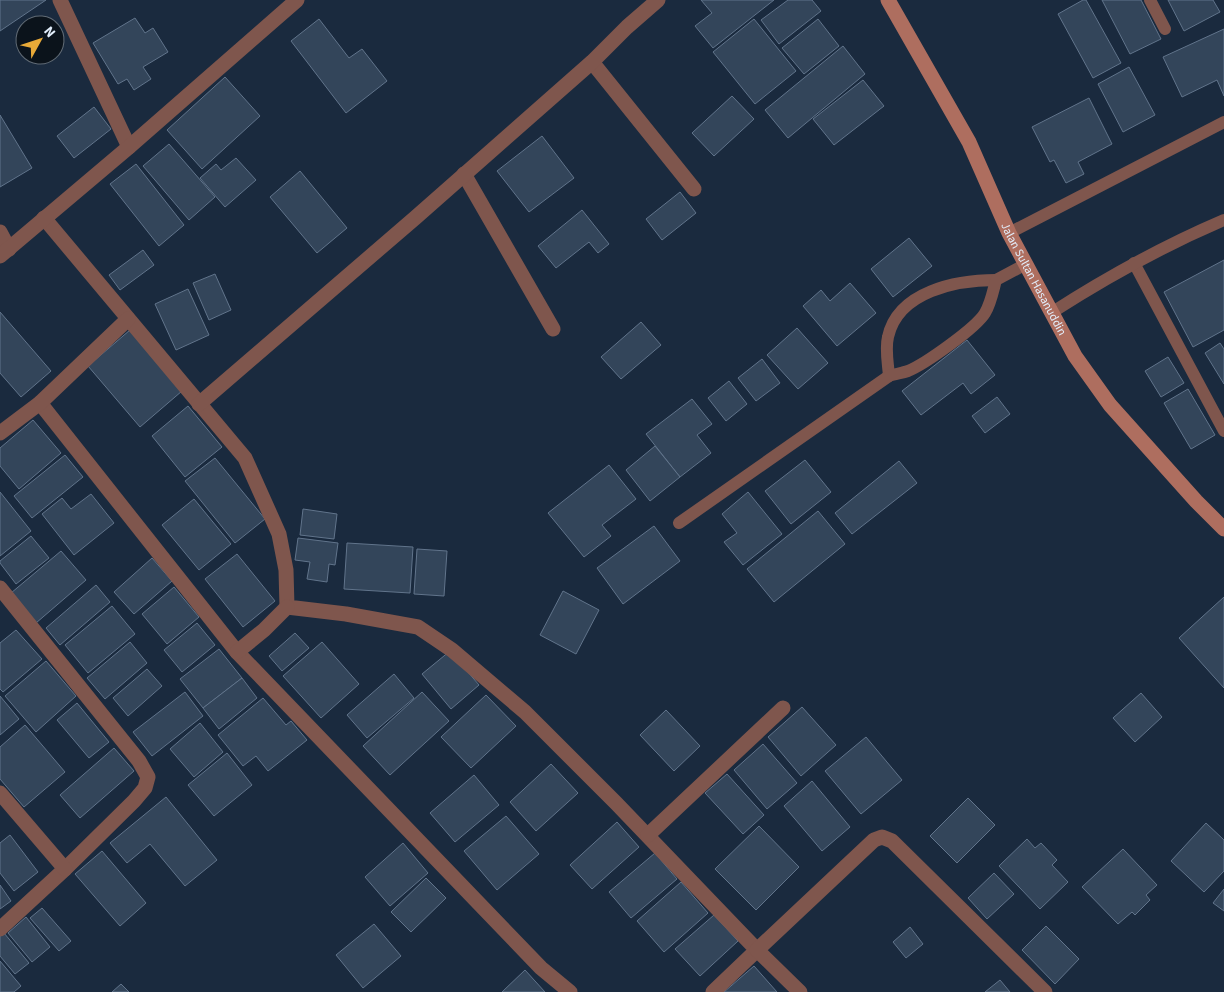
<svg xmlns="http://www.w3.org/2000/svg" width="1224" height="992" font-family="'Source Sans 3',sans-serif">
	<rect width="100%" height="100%" fill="#1a2a3e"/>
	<g fill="#33455a" stroke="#61748b">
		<path d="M0,0H46L0,31Z"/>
		<path d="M701,0H774L713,48L695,26L712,13Z"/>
		<path d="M788,0H812L821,11L779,44L761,20Z"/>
		<path d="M1083,0H1086L1121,63L1093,78L1058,14Z"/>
		<path d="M1102,0H1141L1161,39L1130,54Z"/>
		<path d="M1168,0H1213L1220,12L1184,31Z"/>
		<path d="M135,18L145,33L153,28L168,52L143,67L151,79L134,90L127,79L118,84L93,43Z"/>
		<path d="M319,19L349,58L362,49L387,81L346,113L291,41Z"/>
		<path d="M754,19L796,71L755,104L713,52Z"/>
		<path d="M818,19L839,46L804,74L782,48Z"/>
		<path d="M1224,29V96L1217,80L1182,97L1163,57Z"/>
		<path d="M843,46L865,74L788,138L765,110Z"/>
		<path d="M1129,67L1155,115L1123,132L1098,84Z"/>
		<path d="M225,77L260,116L202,169L167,130Z"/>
		<path d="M863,80L884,106L834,145L813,119Z"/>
		<path d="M732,96L754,119L714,156L692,133Z"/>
		<path d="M1089,98L1112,144L1078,162L1084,174L1066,183L1054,160L1050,162L1032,127Z"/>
		<path d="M94,107L111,129L74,158L57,136Z"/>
		<path d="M0,115L32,168L0,187Z"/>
		<path d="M542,136L574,178L529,212L497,171Z"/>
		<path d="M169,144L215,197L189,220L143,166Z"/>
		<path d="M236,158L256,180L225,207L200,178L216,164L221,170Z"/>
		<path d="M136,164L184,225L159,246L110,184Z"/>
		<path d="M300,171L347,228L317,253L270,197Z"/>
		<path d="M680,192L696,213L662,240L646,219Z"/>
		<path d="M582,210L609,244L598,253L589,242L556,268L538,246Z"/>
		<path d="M909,238L932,266L893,297L871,269Z"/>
		<path d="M143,250L154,265L120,290L109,275Z"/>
		<path d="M1224,260V330L1193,347L1164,292Z"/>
		<path d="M215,274L231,310L209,320L193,283Z"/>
		<path d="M850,283L876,313L837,346L803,306L821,290L830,301Z"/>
		<path d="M188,289L209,335L176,350L155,304Z"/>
		<path d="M0,312L51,371L21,397L0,373Z"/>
		<path d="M641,322L661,345L621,379L601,357Z"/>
		<path d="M797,328L828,363L798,389L767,355Z"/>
		<path d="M130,330L182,391L140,427L88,366Z"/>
		<path d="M967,340L995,375L971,394L963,383L921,415L902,391Z"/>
		<path d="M1220,343L1224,349V384L1205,353Z"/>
		<path d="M1168,357L1184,383L1161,397L1145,371Z"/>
		<path d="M762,359L780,383L756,401L738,378Z"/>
		<path d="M729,381L747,404L726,421L708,398Z"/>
		<path d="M1188,389L1215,435L1191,449L1164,403Z"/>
		<path d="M997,397L1010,414L985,433L972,416Z"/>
		<path d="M692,399L712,424L697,435L711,453L680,477L646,434Z"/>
		<path d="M188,406L222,447L185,477L152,436Z"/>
		<path d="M33,420L61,453L19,489L0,466V448Z"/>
		<path d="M655,446L680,477L650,501L626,470Z"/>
		<path d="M65,455L83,477L32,518L14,496Z"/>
		<path d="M215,458L265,519L235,543L185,481Z"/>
		<path d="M805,460L831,492L791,524L765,491Z"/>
		<path d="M899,461L917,483L852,534L835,513Z"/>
		<path d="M609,465L636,499L602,525L611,536L584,557L548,513Z"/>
		<path d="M0,492L31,531L0,556Z"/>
		<path d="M748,492L782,534L743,565L724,542L737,533L722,514Z"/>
		<path d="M91,494L114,523L74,555L42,514L62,498L71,509Z"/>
		<path d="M194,499L231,544L199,570L162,525Z"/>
		<path d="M303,509L337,514L334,539L300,535Z"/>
		<path d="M818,511L845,544L774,602L747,569Z"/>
		<path d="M654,526L680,561L623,604L597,568Z"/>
		<path d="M31,536L49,558L16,584L0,563V561Z"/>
		<path d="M298,538L338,543L335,565L329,564L327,582L307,579L310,562L295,560Z"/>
		<path d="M347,543L413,547L410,593L344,589Z"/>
		<path d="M417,549L447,551L444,596L414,594Z"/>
		<path d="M61,551L86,580L36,623L11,593Z"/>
		<path d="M237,554L275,601L243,627L205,579Z"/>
		<path d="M152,558L172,581L134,614L114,592Z"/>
		<path d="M96,585L110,602L60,645L46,628Z"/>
		<path d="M174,587L199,617L167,644L142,614Z"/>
		<path d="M563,591L599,610L576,654L540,635Z"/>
		<path d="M1224,597V688L1179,638Z"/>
		<path d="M112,606L135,634L88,673L65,645Z"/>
		<path d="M197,623L215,645L182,672L164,650Z"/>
		<path d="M16,630L42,659L3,692L0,689V643Z"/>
		<path d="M295,633L309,648L282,671L269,656Z"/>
		<path d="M130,642L147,663L105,699L87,678Z"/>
		<path d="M322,642L359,684L321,718L283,676Z"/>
		<path d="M219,649L242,678L203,708L180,679Z"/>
		<path d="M450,651L479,685L451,709L422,674Z"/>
		<path d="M46,661L76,696L36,732L5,696Z"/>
		<path d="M147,669L162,686L128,716L113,698Z"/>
		<path d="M394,674L414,698L367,738L347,715Z"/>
		<path d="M242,678L257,698L219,729L203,708Z"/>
		<path d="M185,692L203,716L152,756L133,732Z"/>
		<path d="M422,692L449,721L390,775L363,746Z"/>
		<path d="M1141,693L1162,717L1135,742L1113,718Z"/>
		<path d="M486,695L516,726L471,768L441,737Z"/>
		<path d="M0,696L19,719L0,735Z"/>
		<path d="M263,698L286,725L291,721L307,740L268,771L256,756L243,766L218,735Z"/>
		<path d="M77,703L109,742L89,758L57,720Z"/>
		<path d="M802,707L836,745L801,776L768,737Z"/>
		<path d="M666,710L700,746L674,771L640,735Z"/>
		<path d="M200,723L223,752L194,777L170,749Z"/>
		<path d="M25,725L65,772L24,807L0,779V747Z"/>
		<path d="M866,737L902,780L861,814L825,771Z"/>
		<path d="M763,744L797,783L767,809L734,770Z"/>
		<path d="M114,748L134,771L80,818L60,795Z"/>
		<path d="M227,753L252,785L214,816L188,785Z"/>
		<path d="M551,764L578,793L536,831L510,802Z"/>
		<path d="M727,774L764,815L743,834L705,793Z"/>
		<path d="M474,775L499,805L455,842L430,813Z"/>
		<path d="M812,781L850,827L822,851L784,806Z"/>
		<path d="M166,797L217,860L185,886L150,844L127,863L110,843Z"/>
		<path d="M968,798L995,825L957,863L930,836Z"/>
		<path d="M506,816L539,854L497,890L464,851Z"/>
		<path d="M617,822L639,847L592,889L570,865Z"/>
		<path d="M1206,823L1224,840V871L1204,892L1171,861Z"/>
		<path d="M759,826L799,867L756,910L715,869Z"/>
		<path d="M10,835L38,872L14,891L0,873V843Z"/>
		<path d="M1027,839L1035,848L1041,843L1057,860L1052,865L1068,882L1040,909L999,866Z"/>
		<path d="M403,843L428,873L390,906L365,877Z"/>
		<path d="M1123,849L1157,885L1146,895L1150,900L1135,915L1132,912L1118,924L1082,887Z"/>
		<path d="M102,851L146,903L120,926L75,874Z"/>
		<path d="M655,853L677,879L631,918L609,892Z"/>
		<path d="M994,873L1014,894L987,919L968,898Z"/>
		<path d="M426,878L446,898L411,932L391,912Z"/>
		<path d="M681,882L708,913L664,952L637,921Z"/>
		<path d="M0,885L11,901L0,909Z"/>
		<path d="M1224,889V911L1213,903Z"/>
		<path d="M42,908L71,941L59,951L30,918Z"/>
		<path d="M714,915L738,941L700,976L675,949Z"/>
		<path d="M26,917L50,947L32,962L8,933Z"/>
		<path d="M374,924L401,956L363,988L336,955Z"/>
		<path d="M1046,926L1079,959L1055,984L1022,950Z"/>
		<path d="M910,927L923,944L906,958L893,942Z"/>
		<path d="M4,933L29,963L15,974L0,956V936Z"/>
		<path d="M0,961L21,986L14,992H0Z"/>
		<path d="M754,966L777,992H724Z"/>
		<path d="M525,970L545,992H502Z"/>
		<path d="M1000,980L1010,992H985Z"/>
		<path d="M121,984L129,992H112Z"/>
	</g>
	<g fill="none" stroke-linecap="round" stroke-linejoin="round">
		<g stroke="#7f564d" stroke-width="12">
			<path d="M1150,0L1165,29"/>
			<path d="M1009,233L1224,122"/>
			<path d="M1134,263L1224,431"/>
			<path d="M1051,313C1107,277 1163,246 1224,220"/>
			<path d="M889,376C888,363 885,349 888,337C898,291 957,280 996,280"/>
			<path d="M679,523L889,376C895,374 902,373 908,371C925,364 976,328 985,313C991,303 993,291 996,280L1026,264"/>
		</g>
		<g stroke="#7f564d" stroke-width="15">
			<path d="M60,0L129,147"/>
			<path d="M592,62L694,189"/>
			<path d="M464,174L553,329"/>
			<path d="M44,218L245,458L279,534L286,570L287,607L346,614L418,627L452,650L525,712L616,803L757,950L713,992"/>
			<path d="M0,232L9,249"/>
			<path d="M0,256L129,147L297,0"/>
			<path d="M40,403L237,652L541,968L570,992"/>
			<path d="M199,404L415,218L592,62L627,27L658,0"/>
			<path d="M0,433L40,403L128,319"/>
			<path d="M0,588L139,761L148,777L145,788L134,801L65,869L0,929"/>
			<path d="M237,652L264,630L287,607"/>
			<path d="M0,793L65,869"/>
			<path d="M648,835L783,708"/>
			<path d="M800,992L757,950L874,840L882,837L892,841L1045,992"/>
		</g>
		<path stroke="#ae6e5f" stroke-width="15" id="s1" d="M888,0L969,142L1009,233L1075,356L1110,405L1196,501L1224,529"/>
	</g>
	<g text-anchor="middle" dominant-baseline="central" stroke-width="4.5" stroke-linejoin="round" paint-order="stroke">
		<g font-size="12" fill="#e3eefb" stroke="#0b131b">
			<text stroke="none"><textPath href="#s1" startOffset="315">Jalan Sultan Hasanuddin</textPath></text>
		</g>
	</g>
	<g transform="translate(40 40) rotate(50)"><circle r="24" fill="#0b131b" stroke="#616b75"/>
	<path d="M0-4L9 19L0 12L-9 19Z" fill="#e9aa38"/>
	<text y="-8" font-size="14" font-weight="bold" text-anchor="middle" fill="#e3eefb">N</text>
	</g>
</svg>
